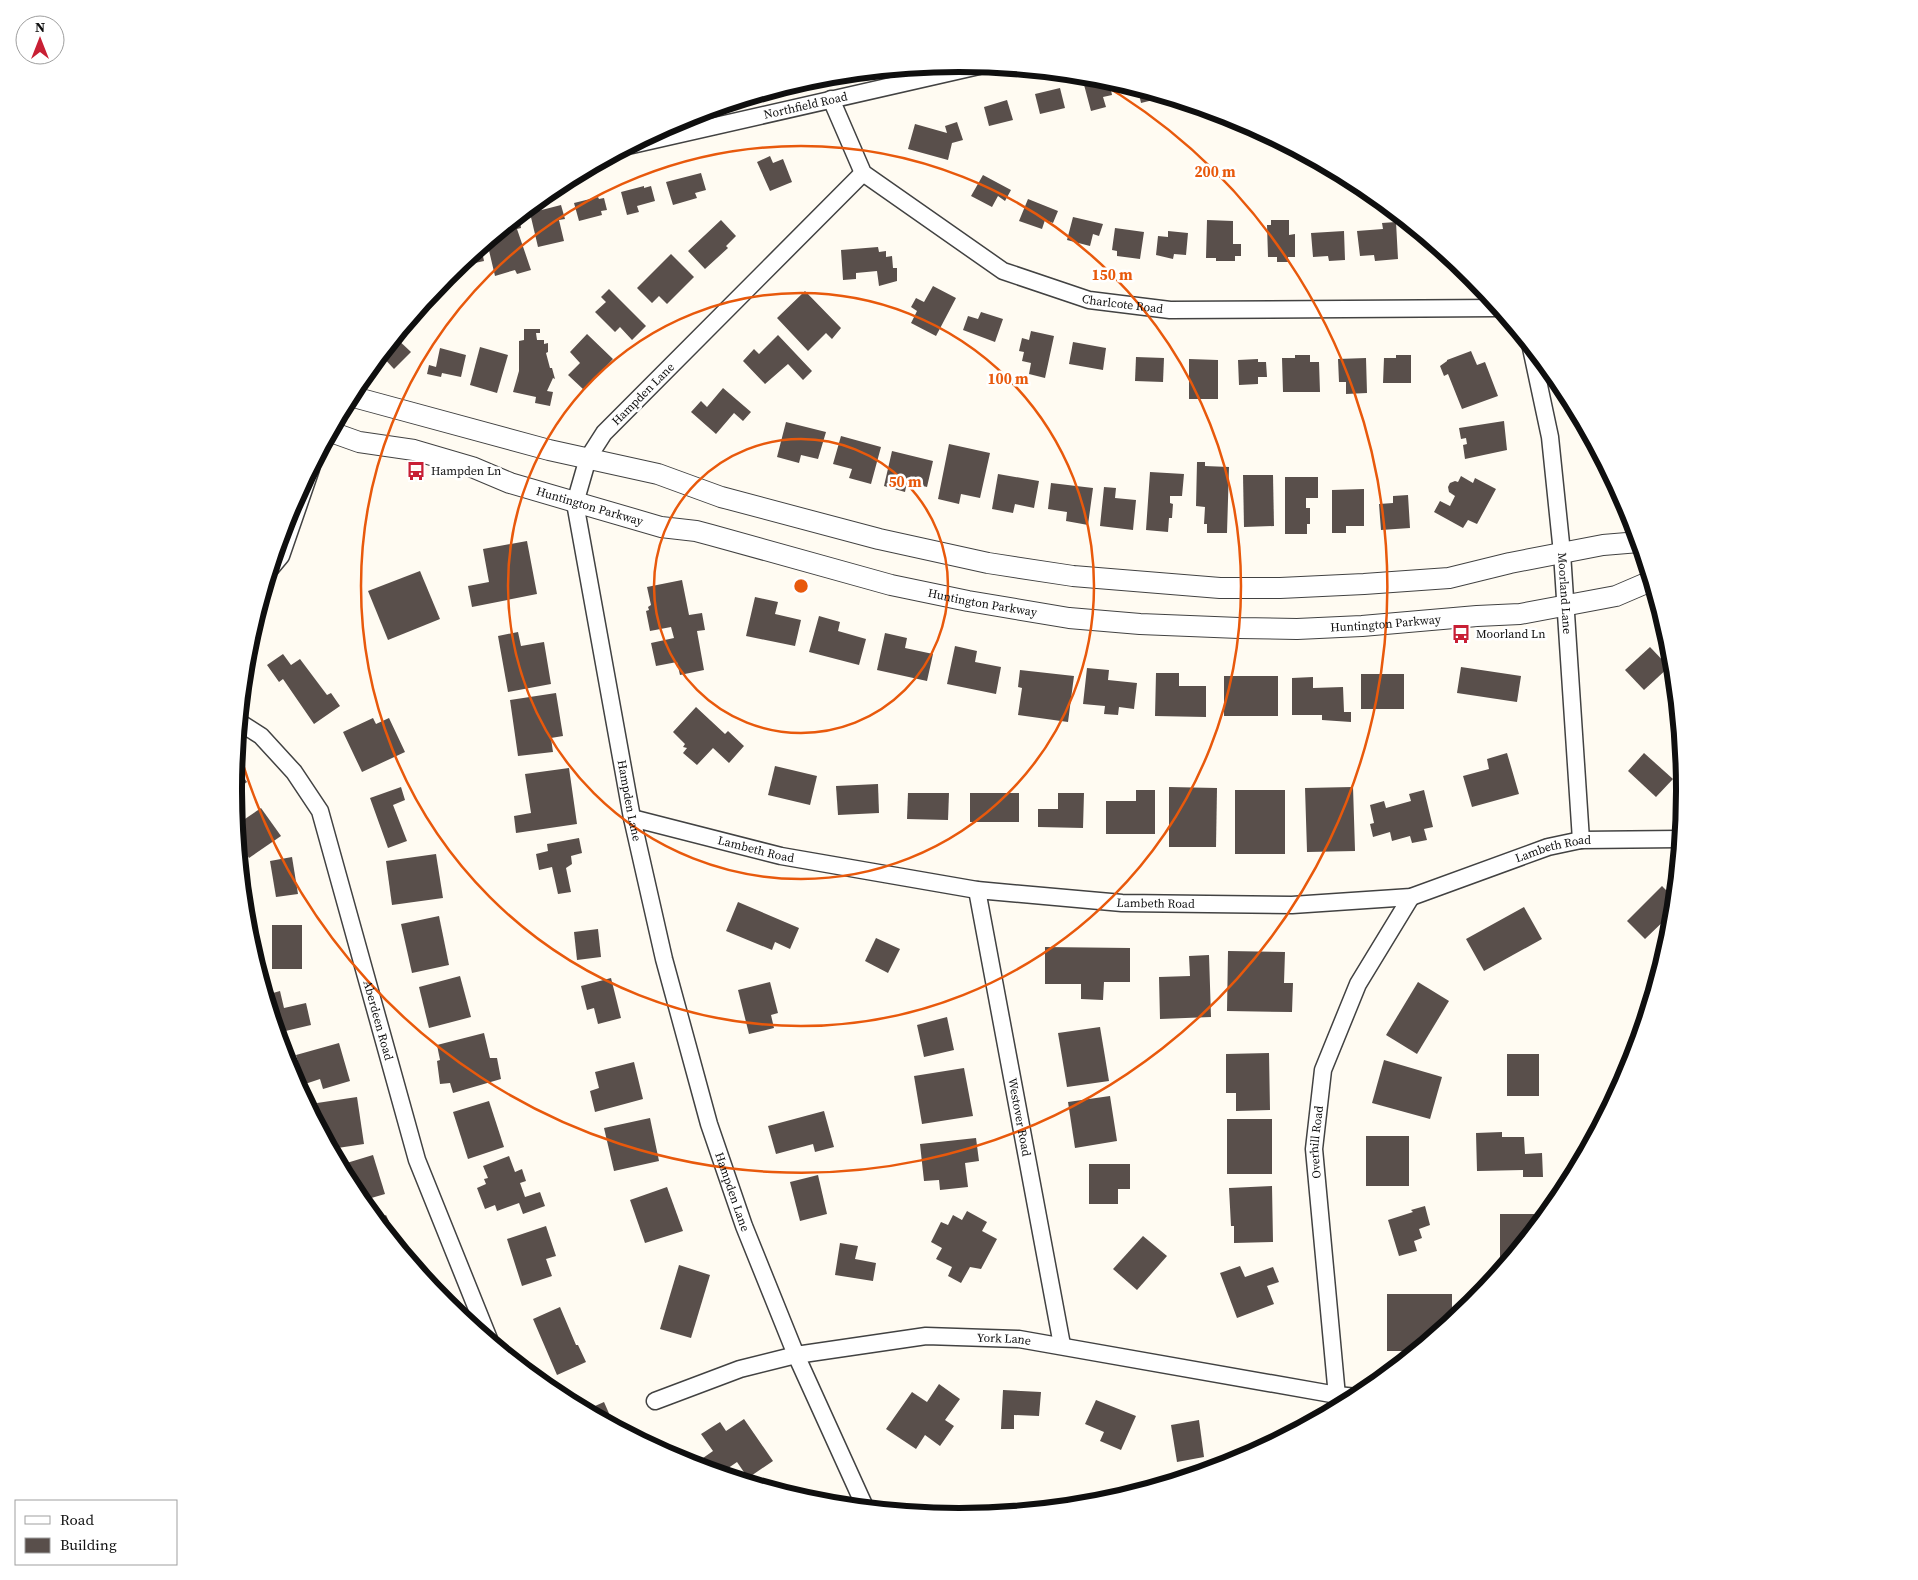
<svg xmlns="http://www.w3.org/2000/svg" width="1918" height="1580" font-family="'Source Serif 4',serif">
	<rect width="100%" height="100%" fill="#fffbf2"/>
	<g fill="#594f4b">
		<path d="M1097,77L1109,80L1112,95L1103,97L1106,107L1091,111L1083,81Z"/>
		<path d="M1060,88L1065,108L1040,114L1035,94Z"/>
		<path d="M1138,89L1156,95L1157,99L1141,103Z"/>
		<path d="M1007,100L1013,120L989,126L984,107Z"/>
		<path d="M1187,104L1200,108L1189,111Z"/>
		<path d="M957,122L963,140L952,143L948,160L908,149L915,124L947,133L945,126Z"/>
		<path d="M770,156L773,163L783,159L792,182L770,191L757,162Z"/>
		<path d="M701,173L706,190L695,193L697,198L673,205L666,182Z"/>
		<path d="M983,175L1011,190L1005,201L998,196L992,207L971,196Z"/>
		<path d="M644,186V188L651,186L655,201L637,206L639,212L627,215L621,192Z"/>
		<path d="M598,197L599,199L604,198L607,210L601,211L602,215L579,221L574,203Z"/>
		<path d="M1028,199L1058,211L1053,223L1045,220L1042,229L1019,221Z"/>
		<path d="M561,205L565,219L559,220L564,241L538,247L530,213Z"/>
		<path d="M519,216L521,228L517,229L531,270L517,274L515,270L495,276L487,242Z"/>
		<path d="M1073,217L1103,224L1099,236L1093,234L1090,246L1067,240Z"/>
		<path d="M721,220L736,236L726,246L728,248L705,269L688,251Z"/>
		<path d="M1207,220L1233,221V244H1241V256H1235V261H1216V258H1206Z"/>
		<path d="M1271,220H1289V235L1295,234V257H1288V262H1277V257H1268L1267,225H1271Z"/>
		<path d="M1396,222L1398,259L1375,261L1374,255L1360,256L1357,231L1383,229L1382,223Z"/>
		<path d="M1115,228L1144,232L1140,259L1117,256V251L1112,250Z"/>
		<path d="M1168,231L1188,233L1186,255L1174,254L1173,259L1156,255L1158,236L1168,237Z"/>
		<path d="M1344,231L1345,260L1329,261L1328,256L1313,257L1311,233Z"/>
		<path d="M481,247L484,261L457,267Z"/>
		<path d="M878,247L879,252L886,251V257L892,256L893,268H897V281L879,286L877,271L856,273V279L843,280L841,250Z"/>
		<path d="M671,254L694,277L667,304L659,296L652,303L637,288Z"/>
		<path d="M933,286L956,298L936,336L911,323L917,311L911,307L916,298L924,302Z"/>
		<path d="M609,289L646,326L632,340L620,327L615,332L595,312L606,302L601,297Z"/>
		<path d="M805,291L841,328L832,339L826,333L808,351L777,318Z"/>
		<path d="M981,312L1003,319L995,342L963,330L968,316L978,319Z"/>
		<path d="M524,329H540V333H536L537,340H544V344L548,343V352L546,353L550,368H552L555,379L553,378L547,391L553,392L550,406L535,403L536,397L513,392L519,371V341L524,340Z"/>
		<path d="M1031,331L1054,336L1045,378L1029,374L1031,363L1022,361L1024,352L1019,351L1022,338L1029,340Z"/>
		<path d="M587,334L613,359L584,390L568,375L580,363L570,352Z"/>
		<path d="M778,335L812,371L803,380L788,364L765,384L743,361L754,349L759,354Z"/>
		<path d="M395,337L411,352L394,369L381,355Z"/>
		<path d="M1073,342L1106,348L1103,370L1069,364Z"/>
		<path d="M480,347L508,355L497,393L470,385Z"/>
		<path d="M440,348L466,355L461,377L442,373L441,377L427,374L429,365L436,367Z"/>
		<path d="M1471,351L1477,365L1485,362L1498,396L1462,409L1448,374L1444,376L1440,366L1447,361V360Z"/>
		<path d="M1295,355H1310V362H1319L1320,392H1283L1282,358H1295Z"/>
		<path d="M1396,355H1411V383H1383L1384,358H1396Z"/>
		<path d="M1136,357L1164,358L1163,382L1135,381Z"/>
		<path d="M1366,358L1367,393L1346,394V382H1339L1338,359Z"/>
		<path d="M1189,359L1218,360V399H1189Z"/>
		<path d="M1258,359V362H1266L1267,377H1258V384L1239,385L1238,360Z"/>
		<path d="M723,388L751,412L743,421L734,413L716,434L691,412L701,401L707,407Z"/>
		<path d="M1504,421L1507,450L1465,459L1463,445L1467,444L1466,438L1461,439L1459,428Z"/>
		<path d="M786,422L826,432L818,459L801,455L799,463L777,457Z"/>
		<path d="M841,436L881,447L871,484L849,478L852,469L833,464Z"/>
		<path d="M949,444L990,453L980,498L961,494L959,504L938,499Z"/>
		<path d="M892,451L933,461L927,487L907,482L905,492L884,486Z"/>
		<path d="M1197,462H1205V466L1229,467L1227,533H1207V524H1204L1205,507L1196,506Z"/>
		<path d="M1603,462L1606,468L1609,473L1599,468Z"/>
		<path d="M1150,472L1184,474L1182,496H1170V503L1173,504L1172,518H1169L1168,532L1146,530Z"/>
		<path d="M998,474L1039,481L1034,508L1015,504L1013,513L992,509Z"/>
		<path d="M1243,475H1273L1274,526L1244,527Z"/>
		<path d="M1461,476L1473,483L1475,478L1496,489L1477,524L1468,520L1463,528L1434,512L1440,501L1450,506L1455,496L1449,492L1448,487L1450,483L1455,481L1458,482Z"/>
		<path d="M1285,477H1318V498H1306V508H1310V524H1307V534H1285Z"/>
		<path d="M1051,483L1093,488L1088,525L1066,521L1067,512L1048,509Z"/>
		<path d="M1104,487L1116,488L1115,498L1136,500L1133,530L1100,526Z"/>
		<path d="M1364,489V526H1346V533H1332V490Z"/>
		<path d="M1408,495L1410,528L1381,530L1379,504L1393,503V496Z"/>
		<path d="M527,541L537,594L472,607L468,586L489,582L483,549Z"/>
		<path d="M420,571L440,619L388,640L368,591Z"/>
		<path d="M682,580L689,615L702,613L705,630L697,631L704,670L680,675L677,662L656,666L651,643L674,638L671,627L650,631L646,611L649,610L648,607L651,605L647,587Z"/>
		<path d="M755,597L778,602L775,614L801,620L795,646L746,636Z"/>
		<path d="M819,616L840,622L838,631L866,639L859,665L809,652Z"/>
		<path d="M518,632L521,646L544,642L551,684L508,692L498,636Z"/>
		<path d="M885,633L907,638L905,648L933,654L927,681L877,670Z"/>
		<path d="M955,646L977,651L975,662L1001,667L996,694L947,684Z"/>
		<path d="M1650,647L1669,667L1644,690L1625,670Z"/>
		<path d="M283,654L291,665L300,659L327,695L331,693L340,706L314,724L283,679L279,682L267,665Z"/>
		<path d="M1461,667L1521,676L1517,702L1457,693Z"/>
		<path d="M1087,668L1109,670L1108,680L1137,683L1134,709L1119,707L1118,715L1104,714L1105,706L1083,704Z"/>
		<path d="M1020,670L1074,676L1068,722L1018,715L1022,688L1018,687Z"/>
		<path d="M1156,673H1179V686H1206V717L1155,716Z"/>
		<rect x="1361" y="674" width="43" height="35"/>
		<rect x="1224" y="676" width="54" height="40"/>
		<path d="M1313,677V688L1343,687L1344,712H1351V722L1322,720V715H1292V678Z"/>
		<path d="M556,693L563,736L551,738L553,752L518,756L510,700Z"/>
		<path d="M696,707L725,734L728,731L744,746L729,763L713,748L697,765L683,753L687,748L683,747L685,744L673,732Z"/>
		<path d="M373,718L376,724L389,718L405,752L362,772L343,732Z"/>
		<path d="M1507,753L1519,794L1472,807L1463,776L1489,769L1487,759Z"/>
		<path d="M1644,753L1673,779L1656,797L1628,771Z"/>
		<path d="M775,766L817,776L810,805L768,795Z"/>
		<path d="M237,768L247,782L233,792L235,769Z"/>
		<path d="M569,768L577,824L516,833L514,816L531,813L525,774Z"/>
		<path d="M878,784L879,813L838,815L836,786Z"/>
		<path d="M401,787L405,800L393,805L407,841L388,848L370,798Z"/>
		<path d="M1169,787L1217,788L1216,847H1169Z"/>
		<path d="M1353,787L1355,851L1307,852L1305,788Z"/>
		<path d="M1136,790H1155V834H1106V801H1136Z"/>
		<rect x="1235" y="790" width="50" height="64"/>
		<path d="M1424,790L1433,827L1424,829L1427,840L1412,843L1410,836L1392,841L1390,832L1373,837L1370,824L1374,823L1370,805L1384,801L1386,808L1411,801L1409,794Z"/>
		<path d="M908,793H949L948,820L907,819Z"/>
		<rect x="970" y="793" width="49" height="29"/>
		<path d="M1058,793H1084L1083,828L1038,827V809H1058Z"/>
		<path d="M261,808L281,836L249,858L238,841L236,825Z"/>
		<path d="M579,838L582,853L571,856L572,864L566,868L571,892L558,894L552,867L539,870L536,854L548,851L547,844Z"/>
		<path d="M436,854L443,898L392,905L386,861Z"/>
		<path d="M292,857L298,894L276,897L270,861Z"/>
		<path d="M1662,886L1675,899L1674,906L1669,911L1671,914L1645,939L1627,921Z"/>
		<path d="M738,902L799,928L790,949L775,942L772,950L726,931Z"/>
		<path d="M1524,907L1542,939L1484,971L1466,939Z"/>
		<path d="M439,916L449,965L412,973L401,924Z"/>
		<rect x="272" y="925" width="30" height="44"/>
		<path d="M598,929L601,957L577,960L574,932Z"/>
		<path d="M876,938L900,949L888,973L865,961Z"/>
		<path d="M1045,947L1130,948V982H1104L1103,1000L1081,999V984H1045Z"/>
		<path d="M1228,951L1285,952L1284,983H1293L1292,1012L1227,1011Z"/>
		<path d="M1209,955L1211,1017L1160,1019L1159,977L1190,976L1189,956Z"/>
		<path d="M460,976L471,1017L429,1028L419,987Z"/>
		<path d="M611,978L621,1018L598,1024L594,1008L587,1010L581,986Z"/>
		<path d="M770,982L778,1013L771,1015L774,1028L749,1034L738,990Z"/>
		<path d="M1418,982L1449,1001L1417,1054L1386,1035Z"/>
		<path d="M280,991L284,1008L306,1003L311,1025L277,1033L266,995Z"/>
		<path d="M947,1017L954,1050L924,1057L917,1025Z"/>
		<path d="M1100,1027L1109,1081L1067,1087L1058,1033Z"/>
		<path d="M484,1033L490,1058H497L501,1079L453,1093L450,1083L440,1084L437,1061L440,1060L437,1045Z"/>
		<path d="M339,1043L350,1081L323,1089L320,1079L305,1084L296,1055Z"/>
		<path d="M1627,1043H1637L1627,1074Z"/>
		<path d="M1269,1053L1270,1110L1236,1111V1093H1226V1054Z"/>
		<rect x="1507" y="1054" width="32" height="42"/>
		<path d="M1384,1060L1442,1077L1430,1119L1372,1103Z"/>
		<path d="M634,1062L643,1099L595,1112L590,1091L599,1088L595,1072Z"/>
		<path d="M964,1068L973,1116L922,1124L914,1076Z"/>
		<path d="M1110,1096L1117,1141L1075,1148L1068,1102Z"/>
		<path d="M357,1097L364,1144L331,1149L322,1131L317,1103Z"/>
		<path d="M489,1101L504,1147L468,1159L453,1112Z"/>
		<path d="M824,1111L834,1147L815,1152L813,1144L776,1154L768,1126Z"/>
		<path d="M650,1118L659,1161L614,1171L604,1128Z"/>
		<rect x="1227" y="1119" width="45" height="55"/>
		<path d="M1502,1132V1137H1524L1525,1154L1542,1153L1543,1177H1523V1170L1477,1171L1476,1133Z"/>
		<rect x="1366" y="1136" width="43" height="50"/>
		<path d="M976,1138L979,1161L965,1163L968,1187L940,1190L939,1180L924,1181L920,1144Z"/>
		<path d="M373,1155L385,1194L361,1201L355,1193L340,1165Z"/>
		<path d="M509,1156L515,1172L522,1169L526,1181L520,1183L525,1197L540,1192L545,1206L523,1214L519,1203L497,1211L495,1205L485,1209L477,1188L486,1184L484,1179L488,1178L483,1166Z"/>
		<path d="M1089,1164H1130V1189H1118V1204H1089Z"/>
		<path d="M818,1175L827,1214L800,1221L790,1182Z"/>
		<path d="M1272,1186L1273,1242L1234,1243V1226H1231L1229,1188Z"/>
		<path d="M667,1187L683,1231L645,1243L630,1200Z"/>
		<path d="M1425,1206L1430,1225L1419,1229L1422,1238L1414,1241L1417,1251L1399,1256L1388,1220L1413,1212L1411,1210Z"/>
		<path d="M967,1211L987,1222L982,1231L997,1239L981,1269L970,1267L961,1283L948,1276L952,1267L936,1259L942,1248L931,1242L941,1222L948,1225L953,1215L962,1220Z"/>
		<path d="M1500,1214H1546L1503,1267H1500Z"/>
		<path d="M386,1215L402,1250H401L377,1220Z"/>
		<path d="M546,1226L556,1256L546,1259L552,1276L522,1286L507,1239Z"/>
		<path d="M1143,1236L1167,1256L1137,1290L1113,1269Z"/>
		<path d="M840,1243L858,1246L855,1259L876,1263L873,1281L835,1275Z"/>
		<path d="M679,1265L710,1275L691,1338L660,1329Z"/>
		<path d="M1240,1266L1245,1277L1273,1267L1279,1282L1267,1286L1274,1304L1237,1318L1220,1273Z"/>
		<path d="M1387,1294H1452V1320L1415,1351H1387Z"/>
		<path d="M560,1307L576,1345H578L586,1362L557,1375L533,1319Z"/>
		<path d="M939,1384L960,1399L945,1420L954,1426L940,1446L925,1435L916,1449L886,1429L912,1392L927,1402Z"/>
		<path d="M1003,1390L1041,1392L1039,1416L1014,1415V1429H1001Z"/>
		<path d="M1096,1400L1136,1416L1121,1450L1100,1441L1104,1432L1085,1424Z"/>
		<path d="M604,1402L614,1425L586,1410Z"/>
		<path d="M744,1419L773,1461L748,1478L737,1462L721,1473L693,1465L713,1451L701,1434L720,1422L726,1431Z"/>
		<path d="M1199,1420L1204,1457L1177,1462L1171,1425Z"/>
		<path d="M1257,1448L1258,1450L1240,1459L1239,1457Z"/>
	</g>
	<g fill="none" stroke-linecap="round" stroke-linejoin="round">
		<g stroke="#424242" stroke-width="19">
			<g id="minor">
				<path id="s1" d="M831,99L863,173L1003,271L1089,300L1170,310L1498,308"/>
				<path id="s2" d="M632,145L979,66"/>
				<path id="s3" d="M863,173L604,433L588,458L575,503L632,818L664,959L709,1124L744,1226L796,1355L865,1507"/>
				<path id="s4" d="M1531,348L1550,437L1562,553L1581,840"/>
				<path d="M271,568L281,556L311,469"/>
				<path id="s5" d="M239,722L261,736L294,772L320,811L417,1160L489,1339"/>
				<path id="s6" d="M632,818L781,856L977,890L1122,903L1292,905L1411,897L1548,847L1581,840L1680,839"/>
				<path id="s7" d="M977,890L1062,1345"/>
				<path id="s8" d="M655,1401L740,1369L796,1355L926,1336L1019,1339L1337,1395L1357,1397"/>
				<path id="s9" d="M1338,1407L1314,1149L1323,1070L1358,984L1411,897"/>
			</g>
		</g>
		<g stroke="#424242" stroke-width="22">
			<g id="tertiary">
				<path d="M350,396L549,450L658,474L721,497L879,539L988,563L1073,576L1220,588H1280L1364,584L1449,578L1510,563L1603,545L1639,542"/>
				<path id="s10" d="M331,432L359,442L414,450L472,467L510,483L661,527L696,531L711,535L891,585L968,601L1069,618L1140,624L1239,628L1297,629L1362,626L1477,616L1520,614L1616,596L1651,581"/>
			</g>
		</g>
		<use href="#minor" stroke="#fff" stroke-width="16"/>
		<use href="#tertiary" stroke="#fff" stroke-width="20"/>
	</g>
	<g fill="none" stroke="#e8590c" stroke-width="2.5">
		<circle cx="801" cy="586" r="147"/>
		<circle cx="801" cy="586" r="293"/>
		<circle cx="801" cy="586" r="440"/>
		<path d="M1094 79A586 586 0 1 1 238 748"/>
	</g>
	<defs>
		<g id="bus-bare" transform="scale(1.5)"><path d="M-5-6H5V4H4V6H2V4H-2V6H-4V4H-5ZM-3.5-4V0h7V-4ZM-3.5 1.2v1.5H-2V1.2ZM2 1.2v1.5H3.5V1.2Z" fill="#c81f34" stroke="#fff" stroke-width="2.5" paint-order="stroke"/></g>
	</defs>
	<g fill-rule="evenodd">
		<use href="#bus-bare" x="416" y="471"/>
		<use href="#bus-bare" x="1461" y="634"/>
	</g>
	<g text-anchor="middle" dominant-baseline="central" stroke-width="5" stroke-linejoin="round" paint-order="stroke">
		<g font-size="12" fill="#0f0f0f" stroke="#fff">
			<text stroke="none"><textPath href="#s2" startOffset="178">Northfield Road</textPath></text>
			<text stroke="none"><textPath href="#s1" startOffset="376">Charlcote Road</textPath></text>
			<text transform="translate(643 394) rotate(-45)">Hampden Lane</text>
			<text stroke="none"><textPath href="#s10" startOffset="270">Huntington Parkway</textPath></text>
			<text stroke="none"><textPath href="#s4" startOffset="248">Moorland Lane</textPath></text>
			<text stroke="none"><textPath href="#s10" startOffset="675">Huntington Parkway</textPath></text>
			<text stroke="none"><textPath href="#s10" startOffset="1080">Huntington Parkway</textPath></text>
			<text stroke="none"><textPath href="#s3" startOffset="746">Hampden Lane</textPath></text>
			<text stroke="none"><textPath href="#s6" startOffset="128">Lambeth Road</textPath></text>
			<text stroke="none"><textPath href="#s6" startOffset="938">Lambeth Road</textPath></text>
			<text stroke="none"><textPath href="#s6" startOffset="532">Lambeth Road</textPath></text>
			<text stroke="none"><textPath href="#s5" startOffset="339">Aberdeen Road</textPath></text>
			<text stroke="none"><textPath href="#s7" startOffset="231">Westover Road</textPath></text>
			<text stroke="none"><textPath href="#s9" startOffset="266">Overhill Road</textPath></text>
			<text stroke="none"><textPath href="#s3" startOffset="1151">Hampden Lane</textPath></text>
			<text stroke="none"><textPath href="#s8" startOffset="358">York Lane</textPath></text>
		</g>
		<g font-size="12" fill="#0f0f0f" stroke="#fff" text-anchor="start">
			<text x="431" y="471">Hampden Ln</text>
			<text x="1476" y="634">Moorland Ln</text>
		</g>
	</g>
	<path d="M0 0H1918V1580H0ZM959 72H959A717 717 0 0 1 1676 789V791A717 717 0 0 1 959 1508H959A717 717 0 0 1 242 791V789A717 717 0 0 1 959 72Z" fill="#fff" fill-rule="evenodd"/>
	<path fill="none" stroke="#0f0f0f" stroke-width="6" d="M959 72H959A717 717 0 0 1 1676 789V791A717 717 0 0 1 959 1508H959A717 717 0 0 1 242 791V789A717 717 0 0 1 959 72Z"/>
	<circle cx="801" cy="586" r="8" fill="#e8590c" stroke="#fff" stroke-width="2.5"/>
	<g font-size="15" text-anchor="middle" font-weight="bold" fill="#e8590c" stroke="#fff" stroke-width="5" stroke-linejoin="round" paint-order="stroke">
		<text x="1215" y="177">200 m</text>
		<text x="1112" y="280">150 m</text>
		<text x="1008" y="384">100 m</text>
		<text x="905" y="487">50 m</text>
	</g>
	<rect x="15" y="1500" width="162" height="65" fill="#ffffff" stroke="#9f9f9f"/>
	<rect x="25" y="1516" width="25" height="8" fill="#ffffff" stroke="#9f9f9f"/>
	<text x="60" y="1525" font-size="15" fill="#0f0f0f">Road</text>
	<rect x="25" y="1538" width="25" height="15" fill="#594f4b" stroke="#9f9f9f"/>
	<text x="60" y="1550" font-size="15" fill="#0f0f0f">Building</text>
	<g transform="translate(40 40)"><circle r="24" fill="#ffffff" stroke="#9f9f9f"/>
	<path d="M0-4L9 19L0 12L-9 19Z" fill="#c81f34"/>
	<text y="-8" font-size="14" font-weight="bold" text-anchor="middle" fill="#0f0f0f">N</text>
	</g>
</svg>
